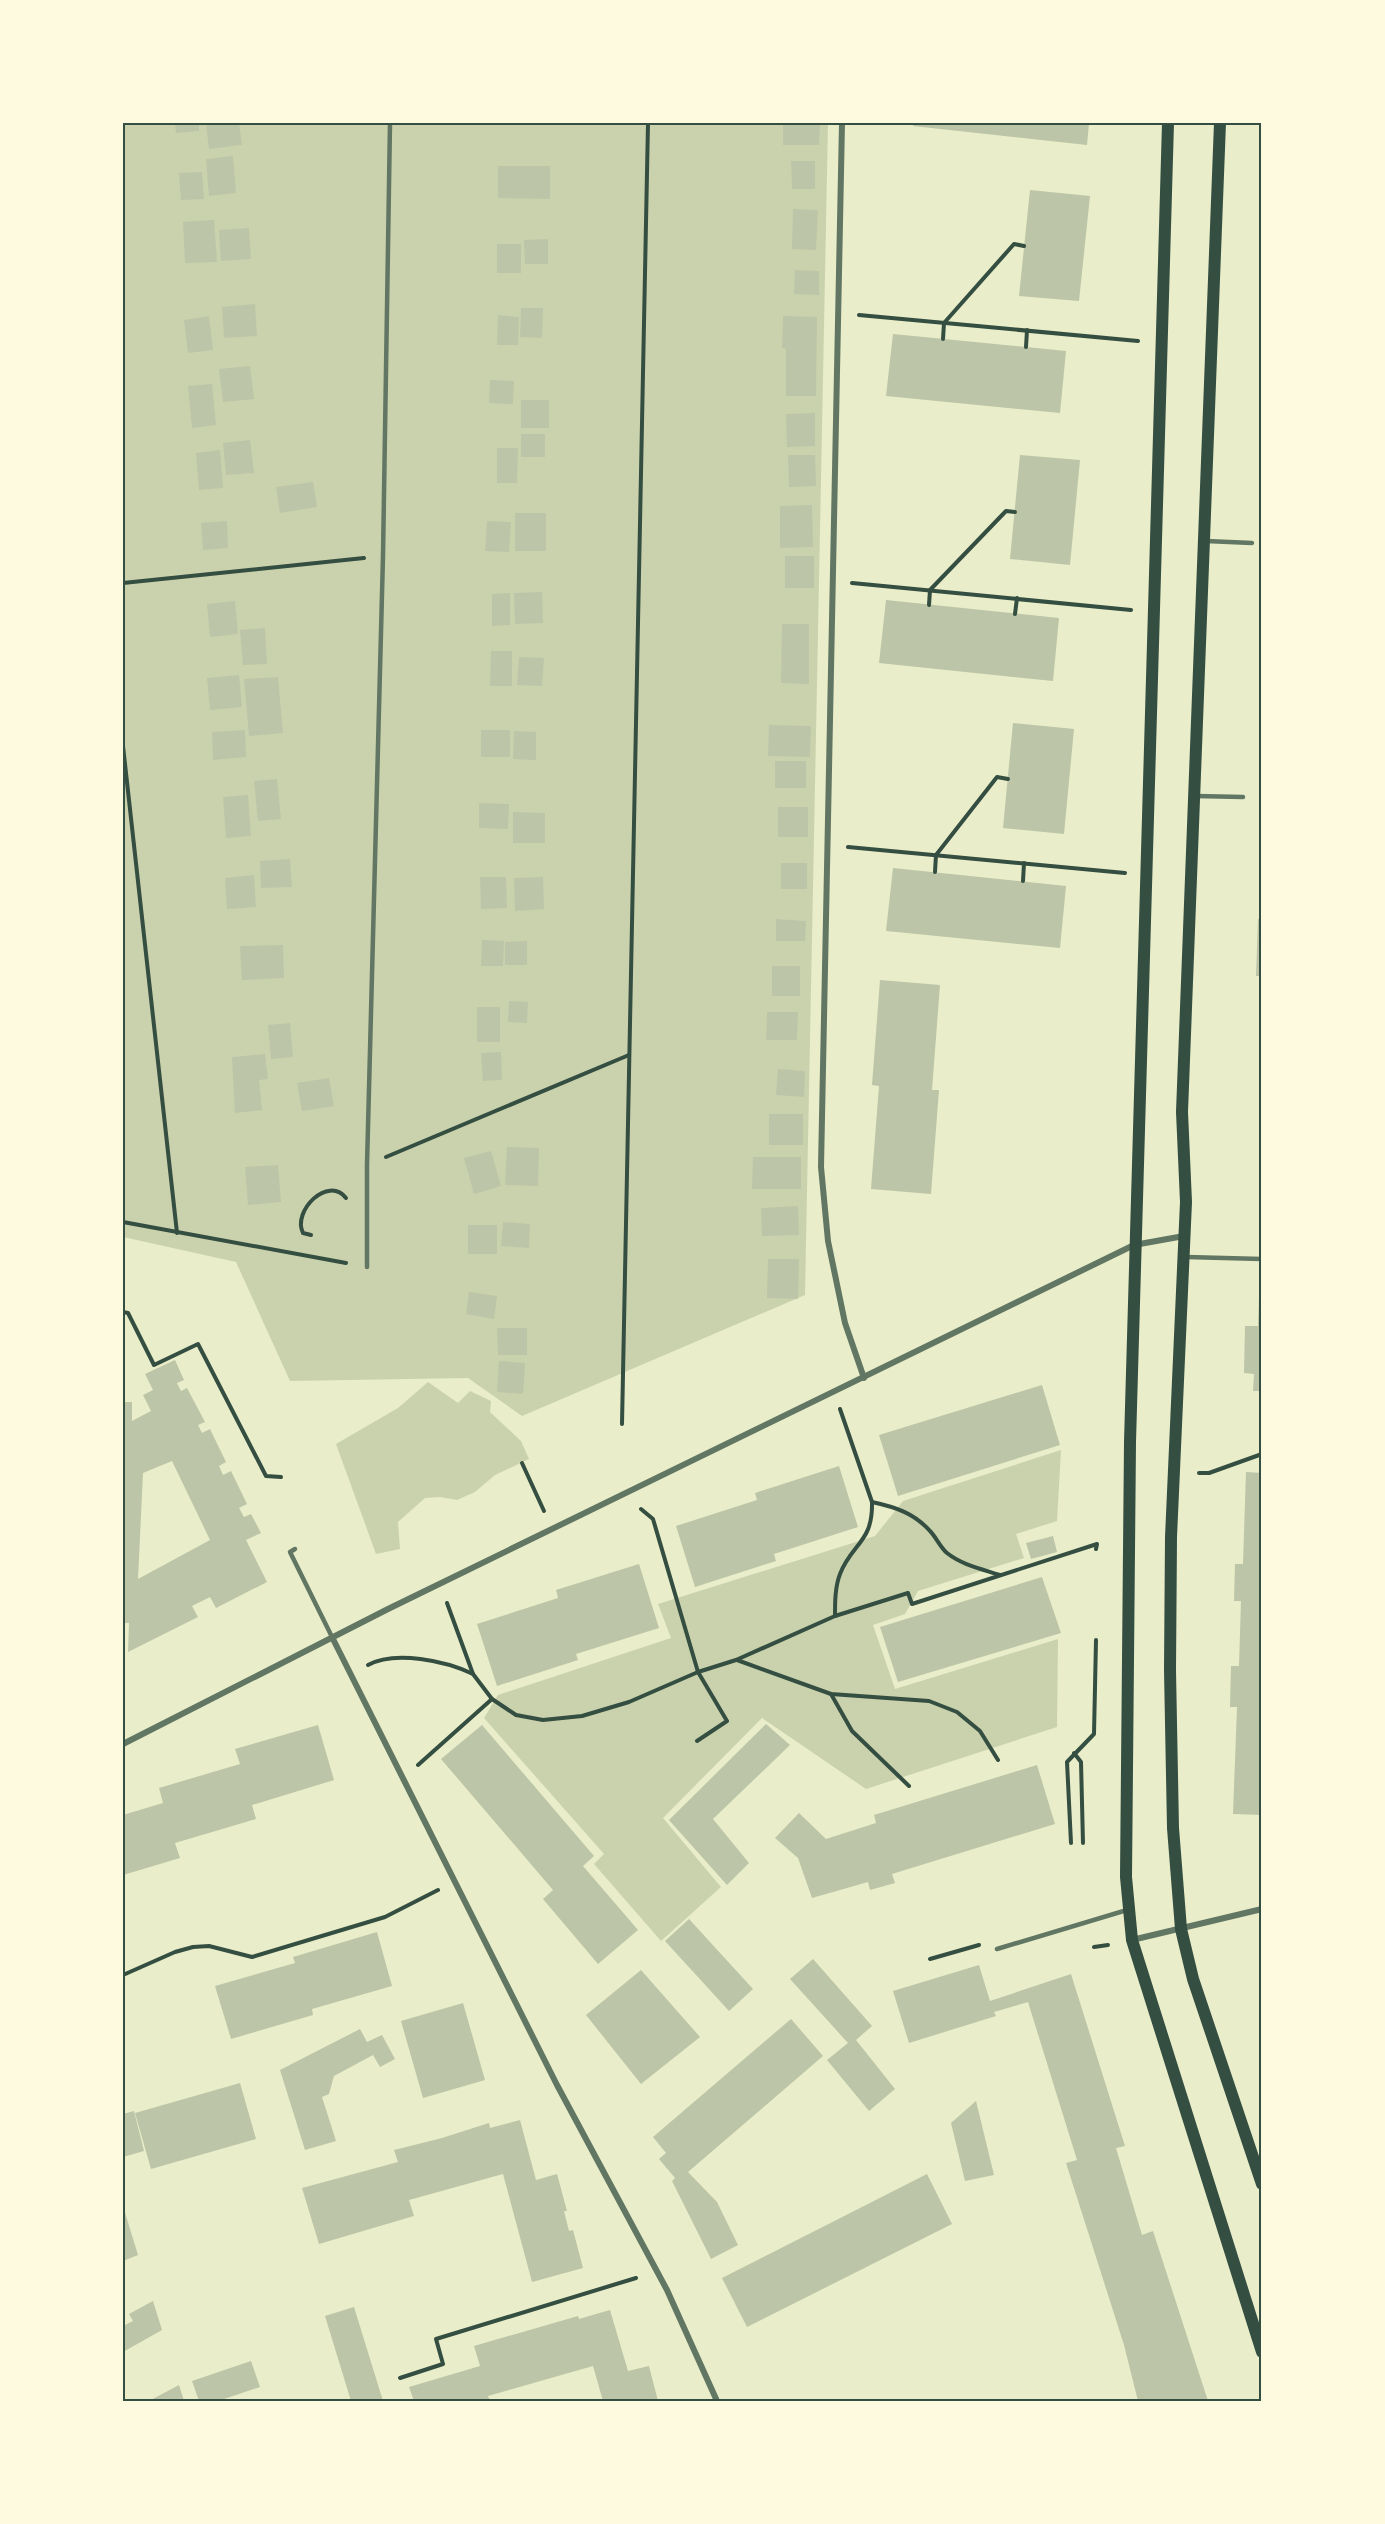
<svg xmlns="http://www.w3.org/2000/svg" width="1385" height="2524" font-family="'Fira Sans',sans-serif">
	<rect width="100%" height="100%" fill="#e9edc9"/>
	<g fill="#cad2ad">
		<path d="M123,123H828L805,1295L522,1416L468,1378L290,1381L236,1262L123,1237Z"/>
		<path d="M428,1382L458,1403L470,1391L491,1401L490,1412L521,1441L529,1459L495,1475L475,1492L457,1500L440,1497L425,1498L398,1522L400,1549L376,1554L336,1444L398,1408Z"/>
		<path d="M1061,1450L1057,1521L1016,1534L1024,1558L918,1591L905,1614L873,1625L895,1689L1058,1639L1057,1727L866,1789L762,1718L663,1818L721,1887L661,1941L594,1864L604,1854L484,1718L498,1695L671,1638L658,1604L875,1536L903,1501Z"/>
	</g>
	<g fill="#bcc5a7" fill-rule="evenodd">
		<path d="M175,123H199V131L176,133Z"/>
		<path d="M206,123H239L242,145L209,149Z"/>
		<path d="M783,123H820L819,145H783Z"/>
		<path d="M913,123H1089L1087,145L913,126Z"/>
		<path d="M233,156L236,193L209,196L206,159Z"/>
		<path d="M791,161H815V189H792Z"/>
		<path d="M498,166H550V199L498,198Z"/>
		<path d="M202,172L204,199L181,200L179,173Z"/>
		<path d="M1030,190L1090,196L1079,301L1019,296Z"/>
		<path d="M793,209L818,210L816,250L792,249Z"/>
		<path d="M214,220L217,262L185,263L183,222Z"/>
		<path d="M249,228L251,259L221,261L219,230Z"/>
		<path d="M548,239V264H525L524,240Z"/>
		<rect x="497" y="244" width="24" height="29"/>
		<path d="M795,270L819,271V295L794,294Z"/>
		<path d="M255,304L257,336L224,338L222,307Z"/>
		<path d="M521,308H543L542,338L520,337Z"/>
		<path d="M498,315L519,317L518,345H497Z"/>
		<path d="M209,316L213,350L188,353L184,320Z"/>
		<path d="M783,316L817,317L816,396H786V349L782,348Z"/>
		<path d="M893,334L1066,351L1060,413L886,396Z"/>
		<path d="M250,366L254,399L223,402L219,369Z"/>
		<path d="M490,380L514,381L513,404L489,403Z"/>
		<path d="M212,384L216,425L192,428L188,386Z"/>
		<rect x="521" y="400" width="28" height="28"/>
		<path d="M815,413V446L787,447L786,414Z"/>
		<rect x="521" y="434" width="24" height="23"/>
		<path d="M250,440L254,473L226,475L223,443Z"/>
		<path d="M497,448H518L517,483H497Z"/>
		<path d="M220,450L223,488L199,490L196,453Z"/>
		<path d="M788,455H815L816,486L789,487Z"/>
		<path d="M1020,455L1080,460L1070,565L1010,559Z"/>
		<path d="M313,482L317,507L280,513L276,487Z"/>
		<path d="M812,505L813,547L780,548V506Z"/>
		<rect x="515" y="513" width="31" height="38"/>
		<path d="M227,521L228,548L203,550L201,523Z"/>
		<path d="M487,521L511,522L509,552L485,551Z"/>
		<rect x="785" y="556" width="29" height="32"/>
		<path d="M542,592L543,623L515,624L514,593Z"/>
		<path d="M510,593V625L492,626V594Z"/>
		<path d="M886,600L1059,618L1053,681L879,663Z"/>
		<path d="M235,601L238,634L210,637L207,604Z"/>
		<path d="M782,624H809V684L781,683Z"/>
		<path d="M265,628L267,664L243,665L240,630Z"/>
		<path d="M491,651H512V686H490Z"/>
		<path d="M519,657L544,658L542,686L517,685Z"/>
		<path d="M239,675L242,707L210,710L207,678Z"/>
		<path d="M278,677L283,733L249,736L244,679Z"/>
		<path d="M1013,723L1074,729L1064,834L1003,828Z"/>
		<path d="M769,725L811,726L810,757L768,756Z"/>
		<path d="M245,730L246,757L213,760L212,732Z"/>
		<rect x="481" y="730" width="29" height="27"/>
		<path d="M514,731L536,732V760L513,759Z"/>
		<rect x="775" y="761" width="31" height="27"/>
		<path d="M277,779L281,819L258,821L254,781Z"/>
		<path d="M248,795L251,836L226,838L223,797Z"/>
		<path d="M479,803L509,804L508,829L479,828Z"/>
		<rect x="778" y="807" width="30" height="30"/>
		<path d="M513,812L545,813V843H513Z"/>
		<path d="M290,859L292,887L261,888L260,861Z"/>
		<rect x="781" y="863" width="26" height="26"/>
		<path d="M893,868L1066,886L1060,948L886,931Z"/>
		<path d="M254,875L256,907L227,909L225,878Z"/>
		<path d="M480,877H506L507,908L481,909Z"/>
		<path d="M543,877L544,909L515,911L514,878Z"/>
		<path d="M776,919L806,921L805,941H776Z"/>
		<path d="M1258,919H1262V976H1256Z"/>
		<path d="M482,940L504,941L503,966H481Z"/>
		<path d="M527,941V965H505V942Z"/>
		<path d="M283,945L284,978L242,980L240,946Z"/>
		<rect x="772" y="966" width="28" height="30"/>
		<path d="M880,980L940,985L932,1090H939L931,1194L871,1189L879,1086L872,1085Z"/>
		<path d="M509,1001L528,1002L527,1023L508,1022Z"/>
		<rect x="477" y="1007" width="23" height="35"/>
		<path d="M767,1012H798L797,1040H766Z"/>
		<path d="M290,1023L293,1057L271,1059L268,1025Z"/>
		<path d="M501,1052L502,1080L483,1081L481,1053Z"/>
		<path d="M265,1054L268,1079L259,1080L262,1110L235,1113L232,1057Z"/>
		<path d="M778,1069L805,1071L804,1097L776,1095Z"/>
		<path d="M329,1078L334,1106L302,1111L297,1083Z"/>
		<rect x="769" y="1114" width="34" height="31"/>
		<path d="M507,1147L539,1148L538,1186L505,1185Z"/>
		<path d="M491,1151L501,1186L474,1194L464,1158Z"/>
		<path d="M753,1157H801V1189H752Z"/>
		<path d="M278,1165L281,1202L248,1205L245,1167Z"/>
		<path d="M798,1206L799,1235L762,1236L761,1208Z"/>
		<path d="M503,1222L530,1224L529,1248L501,1246Z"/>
		<rect x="468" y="1225" width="29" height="29"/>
		<path d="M768,1259H799L798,1299L767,1298Z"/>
		<path d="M469,1292L497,1296L494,1319L466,1314Z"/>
		<path d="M1259,1296H1262V1391H1253L1254,1374L1244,1373L1245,1326H1258Z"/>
		<path d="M497,1328H527V1355H498Z"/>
		<path d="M175,1360L184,1380L177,1383L181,1391L187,1388L205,1422L198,1425L202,1433L210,1429L226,1462L219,1466L223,1475L231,1471L247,1504L239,1508L244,1517L251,1514L261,1533L246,1540L267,1582L216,1608L210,1597L192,1606L198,1617L128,1652L129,1623H123V1402H132V1421L151,1411L143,1395L153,1390L145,1374ZM172,1461L210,1540L138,1579L143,1473Z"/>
		<path d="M499,1361L525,1363L523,1394L497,1392Z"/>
		<path d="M1042,1385L1060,1445L898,1496L879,1435Z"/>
		<path d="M839,1466L858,1527L774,1554L776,1561L695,1587L676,1526L757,1500L755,1493Z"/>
		<path d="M1246,1472L1262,1473V1815L1233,1814L1237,1707H1230L1231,1666H1239L1241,1601H1234L1235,1564H1243Z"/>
		<path d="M1053,1536L1057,1552L1031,1559L1026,1543Z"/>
		<path d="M639,1564L659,1628L576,1654L578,1660L497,1686L477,1624L558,1598L556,1590Z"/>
		<path d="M1042,1577L1061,1633L898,1682L880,1627Z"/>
		<path d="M766,1724L790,1745L713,1819L749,1863L727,1885L669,1820Z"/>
		<path d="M318,1725L334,1780L252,1805L256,1819L175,1843L180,1858L123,1875V1815L163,1803L159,1788L240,1764L235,1749Z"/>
		<path d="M482,1725L594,1856L583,1866L638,1930L598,1964L543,1899L553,1890L441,1759Z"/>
		<path d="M1037,1765L1055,1824L892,1874L895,1883L870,1890L868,1882L812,1898L798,1858L775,1838L799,1813L826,1839L876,1823L874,1815Z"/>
		<path d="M689,1919L753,1989L729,2011L665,1941Z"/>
		<path d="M377,1932L392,1986L312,2009L313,2015L231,2039L215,1986L295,1963L293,1957Z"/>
		<path d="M813,1959L872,2026L856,2040L895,2089L869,2111L827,2060L848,2043L790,1979Z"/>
		<path d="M979,1965L990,2001L1071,1974L1125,2146L1116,2148L1142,2235L1153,2231L1208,2401H1138L1124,2345L1066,2163L1077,2160L1028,2002L994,2012L996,2016L909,2043L893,1991Z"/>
		<path d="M641,1970L700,2037L641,2084L586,2015Z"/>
		<path d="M463,2003L485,2080L423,2098L401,2021Z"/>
		<path d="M791,2019L823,2056L688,2172L717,2202L738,2245L711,2259L672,2181L675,2178L659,2159L666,2153L653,2137Z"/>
		<path d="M360,2029L367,2042L382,2035L395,2059L380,2067L373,2055L334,2076L329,2094L322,2097L336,2141L305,2150L280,2070Z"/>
		<path d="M240,2083L256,2139L151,2169L135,2113Z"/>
		<path d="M976,2101L994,2175L965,2181L951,2123Z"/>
		<path d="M134,2111L144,2151L123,2157V2114Z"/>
		<path d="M520,2120L536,2180L557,2174L567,2211H564L569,2231L573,2230L583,2268L532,2282L503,2174L409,2200L414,2216L319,2244L302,2188L398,2162L394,2150L442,2138L489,2123L490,2128Z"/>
		<path d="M927,2174L952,2224L747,2327L722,2278Z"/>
		<path d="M123,2206L138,2255L123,2261Z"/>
		<path d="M153,2301L162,2330L123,2352V2326L133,2321L129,2314Z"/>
		<path d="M354,2307L383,2401H351L325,2316Z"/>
		<path d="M610,2310L628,2371L649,2366L658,2401H603L593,2366L488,2396L490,2401H414L409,2387L480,2366L474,2346L578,2316L579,2319Z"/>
		<path d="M251,2361L260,2387L218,2401H199L192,2381Z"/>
		<path d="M179,2385L184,2401H149Z"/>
	</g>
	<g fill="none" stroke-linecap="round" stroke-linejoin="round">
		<g stroke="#344e41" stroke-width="4">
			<path d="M859,315L1138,341"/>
			<path d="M943,339L944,323L1014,244L1024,246"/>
			<path d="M1026,347L1027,330"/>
			<path d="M123,583L364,558"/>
			<path d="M852,583L1131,610"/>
			<path d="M929,605L930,590L1006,511L1015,512"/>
			<path d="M1015,614L1017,598"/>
			<path d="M123,746L177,1233"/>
			<path d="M848,847L1125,873"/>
			<path d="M935,872L936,855L997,777L1008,779"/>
			<path d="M1023,881L1024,863"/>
			<path d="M386,1157L629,1055"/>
			<path d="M123,1222L346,1263"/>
			<path d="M311,1235L303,1233C292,1211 328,1175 346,1198"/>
			<path d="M123,1312L128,1313L154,1365L198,1344L266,1476L281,1477"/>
			<path d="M840,1409L872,1502C895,1507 914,1513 930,1531C936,1537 940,1547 947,1553C962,1565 982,1569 1000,1575"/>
			<path d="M622,1424L648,123"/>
			<path d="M522,1463L544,1511"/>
			<path d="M1199,1473H1209L1262,1454"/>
			<path d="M641,1509L653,1519L698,1672L727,1721L697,1741"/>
			<path d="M447,1603L473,1674L492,1699"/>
			<path d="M835,1616C835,1602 835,1587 840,1574C852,1543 873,1543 872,1502"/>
			<path d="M737,1660L831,1694L929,1701L957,1712L980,1731L998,1760"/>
			<path d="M368,1665C395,1650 446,1661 473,1674"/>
			<path d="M831,1694L852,1731L909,1786"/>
			<path d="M1074,1753L1081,1762L1083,1843"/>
			<path d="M418,1765L492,1699L516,1715L543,1720L582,1716L629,1702L698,1672L736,1660L835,1616L908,1593L912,1604L1097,1544L1096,1549"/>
			<path d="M1071,1843L1067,1762L1094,1734L1096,1640"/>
			<path d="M1094,1947L1108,1945"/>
			<path d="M930,1959L979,1945"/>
			<path d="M123,1975L175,1952L193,1947L209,1946L252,1957L385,1917L438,1890"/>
			<path d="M400,2378L443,2364L436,2339L636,2278"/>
		</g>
		<g stroke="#617663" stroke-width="4.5">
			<path d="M1206,541L1252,543"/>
			<path d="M1195,796L1243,797"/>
			<path d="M1186,1257L1262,1259"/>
			<path d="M367,1267V1165L383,556L390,123"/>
			<path d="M295,1549L290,1552L333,1639"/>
			<path d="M997,1949L1127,1910"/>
		</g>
		<g stroke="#617663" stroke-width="6">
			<path d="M842,123L821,1167L828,1241L845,1323L864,1378"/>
			<path d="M333,1639L557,2085L667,2290L717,2401"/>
			<path d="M123,1744L388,1609L1134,1245L1184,1236"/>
			<path d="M1132,1940L1262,1909"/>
		</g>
		<g stroke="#344e41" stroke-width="12">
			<path d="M1168,123L1130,1442L1126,1877L1132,1940L1262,2352"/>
			<path d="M1220,123L1182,1112L1186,1202L1171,1537L1170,1670L1173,1828L1181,1929L1193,1979L1262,2184"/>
		</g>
	</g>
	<rect width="1385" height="2524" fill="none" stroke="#fefae0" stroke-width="249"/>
	<rect x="124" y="124" width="1136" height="2276" fill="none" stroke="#344e41" stroke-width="2"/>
</svg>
